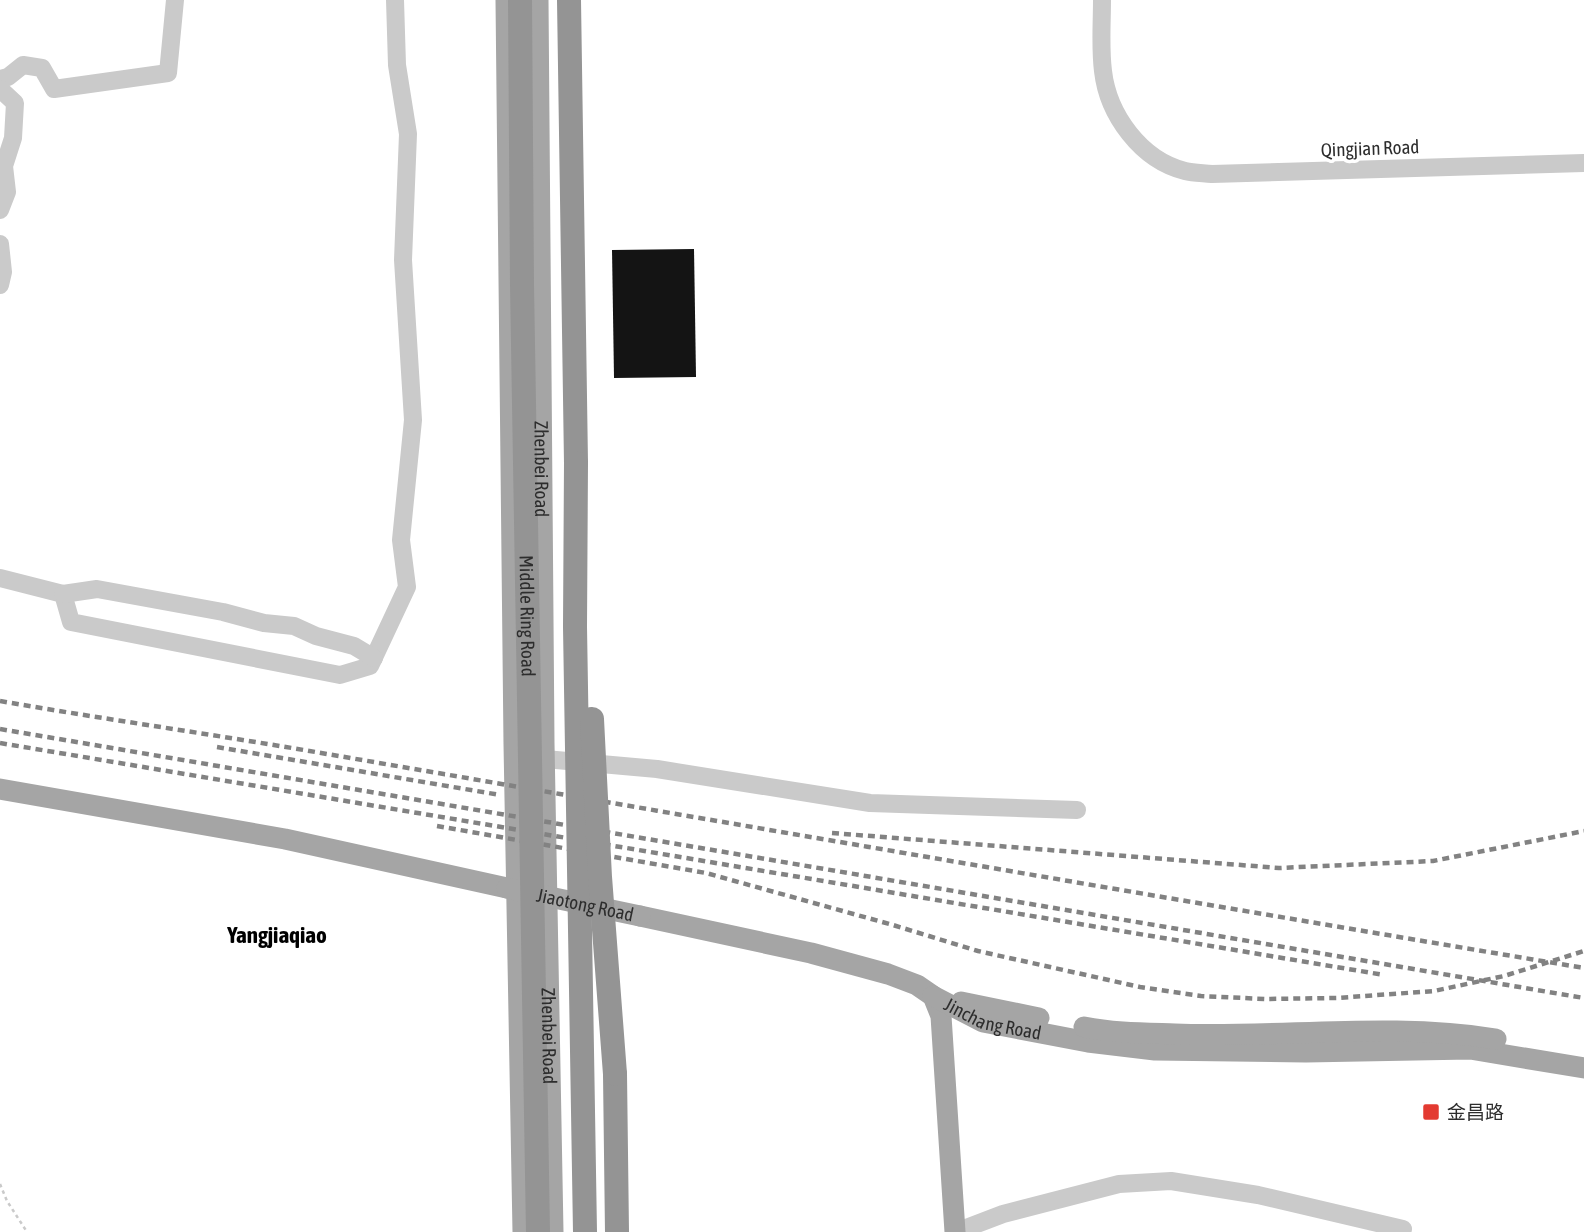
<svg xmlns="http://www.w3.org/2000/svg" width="1584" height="1232" font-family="'Asap Condensed','Noto Sans SC',sans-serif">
	<rect width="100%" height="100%" fill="#fff"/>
	<path fill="#141414" d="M694,249L696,377L614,378L612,250Z"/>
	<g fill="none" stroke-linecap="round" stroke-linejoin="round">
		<path stroke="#cacaca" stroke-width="2.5" stroke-dasharray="3.5 3.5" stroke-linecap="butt" d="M0,1184L7,1201L27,1232"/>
		<g stroke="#cacaca" stroke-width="18">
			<path d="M1102,0C1102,23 1100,48 1103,71C1108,115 1141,160 1185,171C1193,173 1203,173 1212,174L1584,163"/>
			<path d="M0,79L8,77L23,65L42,68L54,89L168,73L175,0"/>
			<path d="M0,89L15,103L13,138L4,166L7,192L0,210"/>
			<path d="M0,244L3,272L0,285"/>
			<path d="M0,578L63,594L71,622L340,675L370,666L407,587L401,540L413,420L403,260L408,134L397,65L395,0"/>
			<path d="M63,594L97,589L223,612L264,623L294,626L316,636L354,646L374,658"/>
			<path d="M545,759L657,769L870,803L1077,810"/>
			<path d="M956,1232L1003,1214L1119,1184L1171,1181L1258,1195L1403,1229"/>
		</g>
		<g stroke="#a5a5a5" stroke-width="21">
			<path d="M506,0L514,744L523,1232"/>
			<path id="s1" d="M538,0L544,743L553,1232"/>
			<path d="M0,789L285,839L507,888"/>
			<path d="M640,916L811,953L888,974L917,985L933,996L941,1016L955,1232"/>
			<path id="s2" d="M933,996L983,1022L1088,1042L1155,1050L1306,1052L1470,1049L1584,1068"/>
			<path d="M961,1002L1039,1018"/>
			<path d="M1084,1027C1114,1033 1145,1033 1175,1034C1282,1038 1390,1022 1496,1039"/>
		</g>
		<g stroke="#949494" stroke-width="24">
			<path d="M569,0L576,463"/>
			<path d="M615,1074L617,1232"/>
		</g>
		<g stroke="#828282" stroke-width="4.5" stroke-dasharray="7 5" stroke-linecap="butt">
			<path d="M0,701C109,720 218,735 327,754C746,826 1165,898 1584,968"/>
			<path d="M0,729L1584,998"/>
			<path d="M0,743L1384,975"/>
			<path d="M217,747L500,795"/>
			<path d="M437,826L706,873L893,925L978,951L1140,987L1201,996L1265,999L1337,998L1434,991L1504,976L1584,951"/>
			<path d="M832,833L1279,868L1433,861L1584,831"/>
		</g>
		<path stroke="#a5a5a5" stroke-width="21" id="s3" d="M507,888L640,916"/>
		<g stroke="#949494" stroke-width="24">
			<path id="s4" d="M520,0L522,285L538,1232"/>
			<path d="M576,463L575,627L585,1232"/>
			<path d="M592,719L600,877L615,1074"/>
		</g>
	</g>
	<rect fill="#e33a31" stroke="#fff" stroke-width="2.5" x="1422" y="1103" width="18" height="18" rx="3.5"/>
	<g text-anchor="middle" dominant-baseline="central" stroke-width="7" stroke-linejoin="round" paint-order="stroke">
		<g font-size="19" fill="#2d2d2d" stroke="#fff">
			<text transform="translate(1370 148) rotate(-2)">Qingjian Road</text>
			<text stroke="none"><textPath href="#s1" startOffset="469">Zhenbei Road</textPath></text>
			<text stroke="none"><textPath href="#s4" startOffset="616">Middle Ring Road</textPath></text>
			<text stroke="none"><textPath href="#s3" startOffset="80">Jiaotong Road</textPath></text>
			<text stroke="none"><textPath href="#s2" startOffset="65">Jinchang Road</textPath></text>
			<text stroke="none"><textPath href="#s1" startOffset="1036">Zhenbei Road</textPath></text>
		</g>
		<g font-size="19" fill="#2d2d2d" stroke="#fff" text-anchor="start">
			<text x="1447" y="1112">金昌路</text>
		</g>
		<g font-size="23" font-weight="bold" fill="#000" stroke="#fff">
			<text x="277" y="935">Yangjiaqiao</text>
		</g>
	</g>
</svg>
